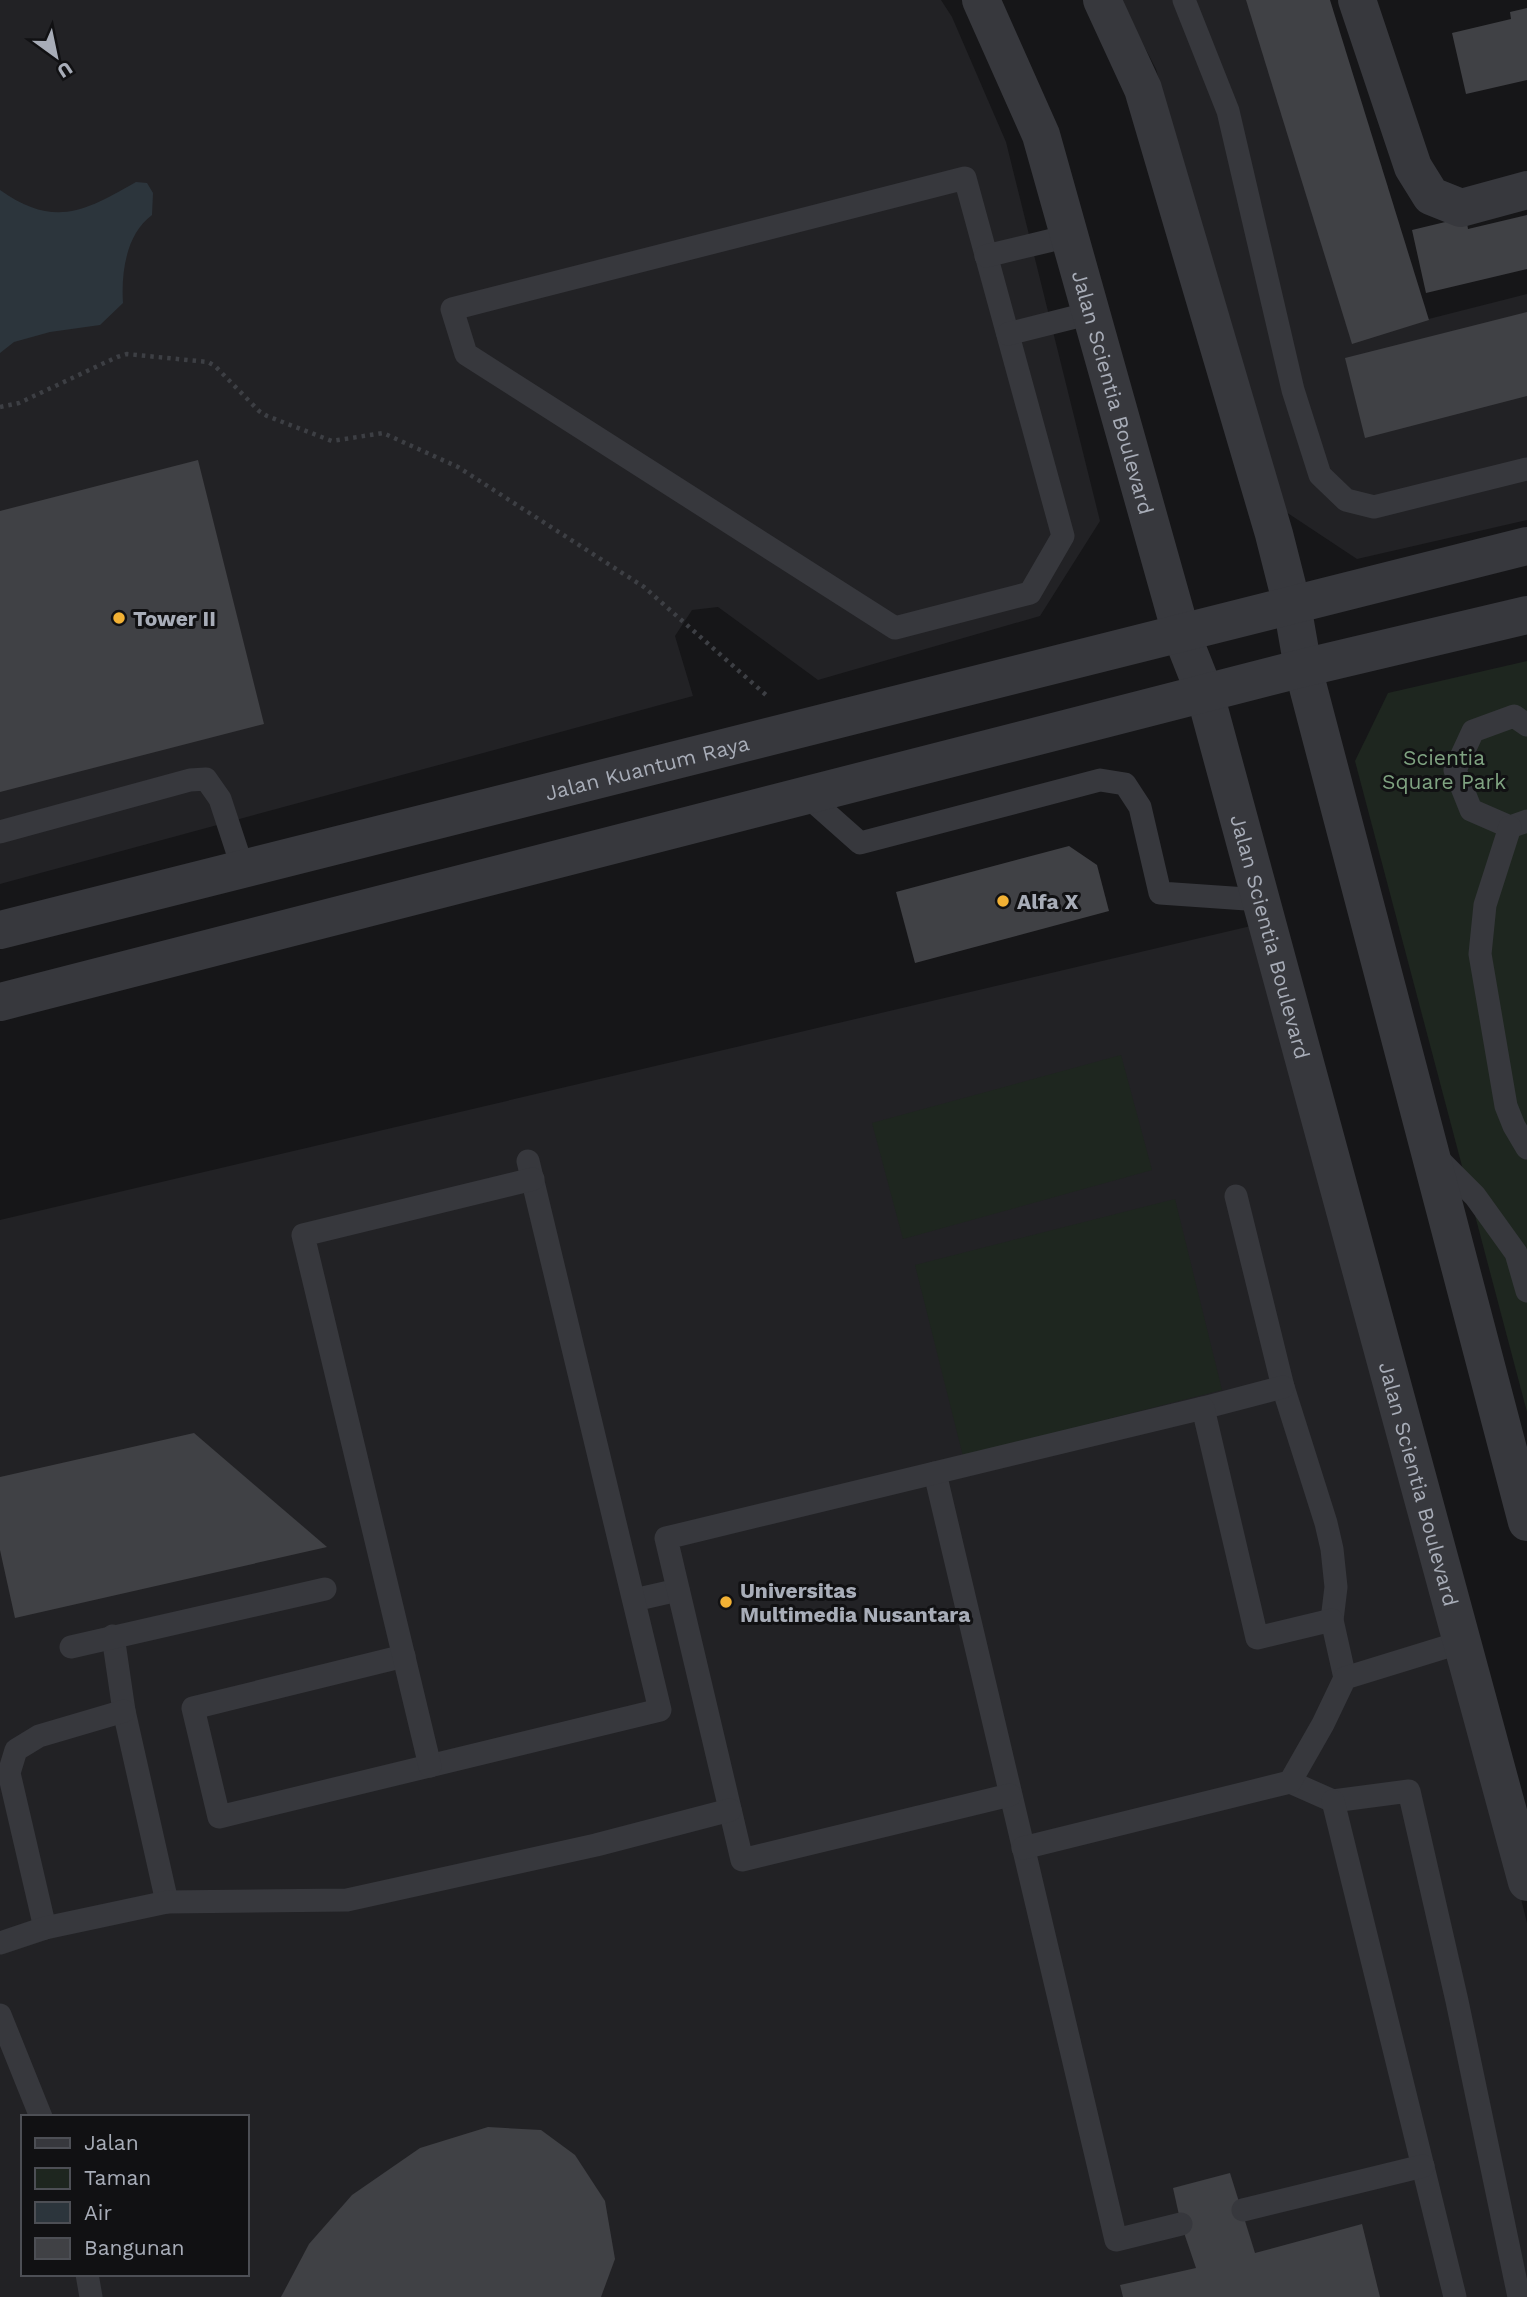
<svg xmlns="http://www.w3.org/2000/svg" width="1527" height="2297" font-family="'Work Sans',sans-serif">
	<rect width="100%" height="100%" fill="#161618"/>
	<g fill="#222225" fill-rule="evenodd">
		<path d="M0,0H941L952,17L1006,142L1100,521L1040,616L818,680L718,607L692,610L675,636L693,696L0,884Z"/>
		<path d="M1120,0H1304L1401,326L1527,294V520L1357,559L1280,508L1156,69Z"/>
		<path d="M1268,922L1459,1643L1527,1923V2297H0V1220ZM23,2117H247V2274H23Z"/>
	</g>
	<g fill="#1e261f">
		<path d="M1527,661V1412L1355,761L1388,693Z"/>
		<path d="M1121,1055L1152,1170L903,1239L872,1123Z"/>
		<path d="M1175,1199L1222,1390L963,1456L915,1265Z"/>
	</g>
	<path fill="#2c353c" d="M136,182L147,183L153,193L152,215C126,234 121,273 123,303L100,325L50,332L14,342L0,353V190C54,228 84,212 136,182Z"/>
	<g fill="#404145">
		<path d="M1246,0H1330L1429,320L1352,344Z"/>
		<path d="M1527,8V80L1466,94L1452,33L1511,19L1510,12Z"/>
		<path d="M1527,215V269L1426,293L1412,230L1466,217L1468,229Z"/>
		<path d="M1527,312V396L1365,438L1345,358Z"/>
		<path d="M198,460L264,724L0,792V511Z"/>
		<path d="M1069,846L1097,865L1109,911L915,963L896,892Z"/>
		<path d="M194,1433L327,1547L15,1618L0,1550V1477Z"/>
		<path d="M488,2127L541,2130L575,2155L605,2201L615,2259L601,2297H281L309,2244L352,2195L420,2148Z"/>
		<path d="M1230,2173L1255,2253L1362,2224L1380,2297H1123L1120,2285L1196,2268L1181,2224L1173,2188Z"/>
	</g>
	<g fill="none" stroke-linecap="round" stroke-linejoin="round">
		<path stroke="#3d3f44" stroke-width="4.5" stroke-dasharray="3.5 5" stroke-linecap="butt" d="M0,407L19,403L117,357L127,354L208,362L215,366L259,411L267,416L332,441L383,433L458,467L644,587L766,695"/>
		<g stroke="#37383d" stroke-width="23">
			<path d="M1184,0L1228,111L1293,390L1320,475L1346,500L1374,507L1527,469"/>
			<path d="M965,178L1063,536L1030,593L895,628L466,354L452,309Z"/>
			<path d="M986,256L1069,236"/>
			<path d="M1008,334L1091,313"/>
			<path d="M1527,725L1514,716L1473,731L1455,770L1471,810L1510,827L1527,821"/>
			<path d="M807,796L860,843L1100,780L1125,784L1140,807L1160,893L1261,900"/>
			<path d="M1510,827L1485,905L1480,954L1506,1106L1514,1126L1527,1148"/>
			<path d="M0,832L190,780L206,779L220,799L243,869"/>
			<path d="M1435,1156L1475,1196L1516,1253L1527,1291"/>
			<path d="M1236,1196L1283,1387L1326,1523L1332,1549L1336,1587L1332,1620"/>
			<path d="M1203,1408L1283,1387"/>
			<path d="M935,1473L1116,2240L1181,2224"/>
			<path d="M634,1600L678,1590"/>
			<path d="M113,1636L124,1711L167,1902"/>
			<path d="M71,1647L325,1589"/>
			<path d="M404,1656L193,1708L219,1817L660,1710L528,1161"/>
			<path d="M430,1766L303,1235L533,1179"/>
			<path d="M1290,1782L1333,1801L1409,1791L1457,2001L1519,2297"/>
			<path d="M1010,1795L742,1860L666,1538L1203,1408L1257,1638L1332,1620L1345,1678"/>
			<path d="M1333,1801L1455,2297"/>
			<path d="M1023,1848L1290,1782L1323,1724L1345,1678L1462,1642"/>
			<path d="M45,1928L9,1773L16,1750L39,1736L124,1711"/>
			<path d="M0,1943L45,1928L167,1902L347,1900L596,1845L730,1810"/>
			<path d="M0,2015L41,2117"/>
			<path d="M1243,2210L1423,2166"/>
			<path d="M87,2274L91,2297"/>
		</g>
		<g stroke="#37383d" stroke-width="38">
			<path id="s1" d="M981,0L1041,135L1181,633L1205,694L1527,1882"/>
			<path d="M1102,0L1143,89L1274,534L1292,605L1303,668L1527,1522"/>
			<path d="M1357,0L1413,167L1431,196L1461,208L1527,190"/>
		</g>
		<g stroke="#37383d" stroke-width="38">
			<path id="s2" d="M0,930L1527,546"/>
			<path d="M0,1002L1303,668L1527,615"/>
		</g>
	</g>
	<g fill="#f2b134" stroke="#111113" stroke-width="2.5">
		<circle cx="119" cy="618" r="7"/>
		<circle cx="1003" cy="901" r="7"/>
		<circle cx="726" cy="1602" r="7"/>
	</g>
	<g text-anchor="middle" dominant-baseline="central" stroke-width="6" stroke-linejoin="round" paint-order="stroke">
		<g font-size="21" fill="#a8adb8" stroke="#111113">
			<text stroke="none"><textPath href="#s1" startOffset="415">Jalan Scientia Boulevard</textPath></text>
			<text stroke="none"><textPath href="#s2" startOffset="667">Jalan Kuantum Raya</textPath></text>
			<text stroke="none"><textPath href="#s1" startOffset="982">Jalan Scientia Boulevard</textPath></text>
			<text stroke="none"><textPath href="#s1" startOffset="1549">Jalan Scientia Boulevard</textPath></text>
		</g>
		<g font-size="21" font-weight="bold" fill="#a8adb8" stroke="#111113" text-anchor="start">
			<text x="133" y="618">Tower II</text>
			<text x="1017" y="901">Alfa X</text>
			<text x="740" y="1590">Universitas<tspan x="740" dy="24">Multimedia Nusantara</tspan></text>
		</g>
		<g font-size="21" fill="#7fa381" stroke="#111113">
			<text x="1444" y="757">Scientia<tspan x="1444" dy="24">Square Park</tspan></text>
		</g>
	</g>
	<rect x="21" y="2115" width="228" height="161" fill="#111113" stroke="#4d4f55" stroke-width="2"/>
	<rect x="35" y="2138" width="35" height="10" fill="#37383d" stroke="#4d4f55" stroke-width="2"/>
	<text x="84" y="2150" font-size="21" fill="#a8adb8">Jalan</text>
	<rect x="35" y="2168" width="35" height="21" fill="#1e261f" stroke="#4d4f55" stroke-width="2"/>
	<text x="84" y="2185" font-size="21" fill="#a8adb8">Taman</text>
	<rect x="35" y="2202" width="35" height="21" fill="#2c353c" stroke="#4d4f55" stroke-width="2"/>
	<text x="84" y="2220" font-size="21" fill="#a8adb8">Air</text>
	<rect x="35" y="2238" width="35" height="21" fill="#404145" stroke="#4d4f55" stroke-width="2"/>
	<text x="84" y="2255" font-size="21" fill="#a8adb8">Bangunan</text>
	<g transform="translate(56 56) rotate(147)" stroke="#111113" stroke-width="5" paint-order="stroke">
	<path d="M0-5L12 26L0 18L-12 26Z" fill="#a8adb8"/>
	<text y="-10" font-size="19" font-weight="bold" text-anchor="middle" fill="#a8adb8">U</text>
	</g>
</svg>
